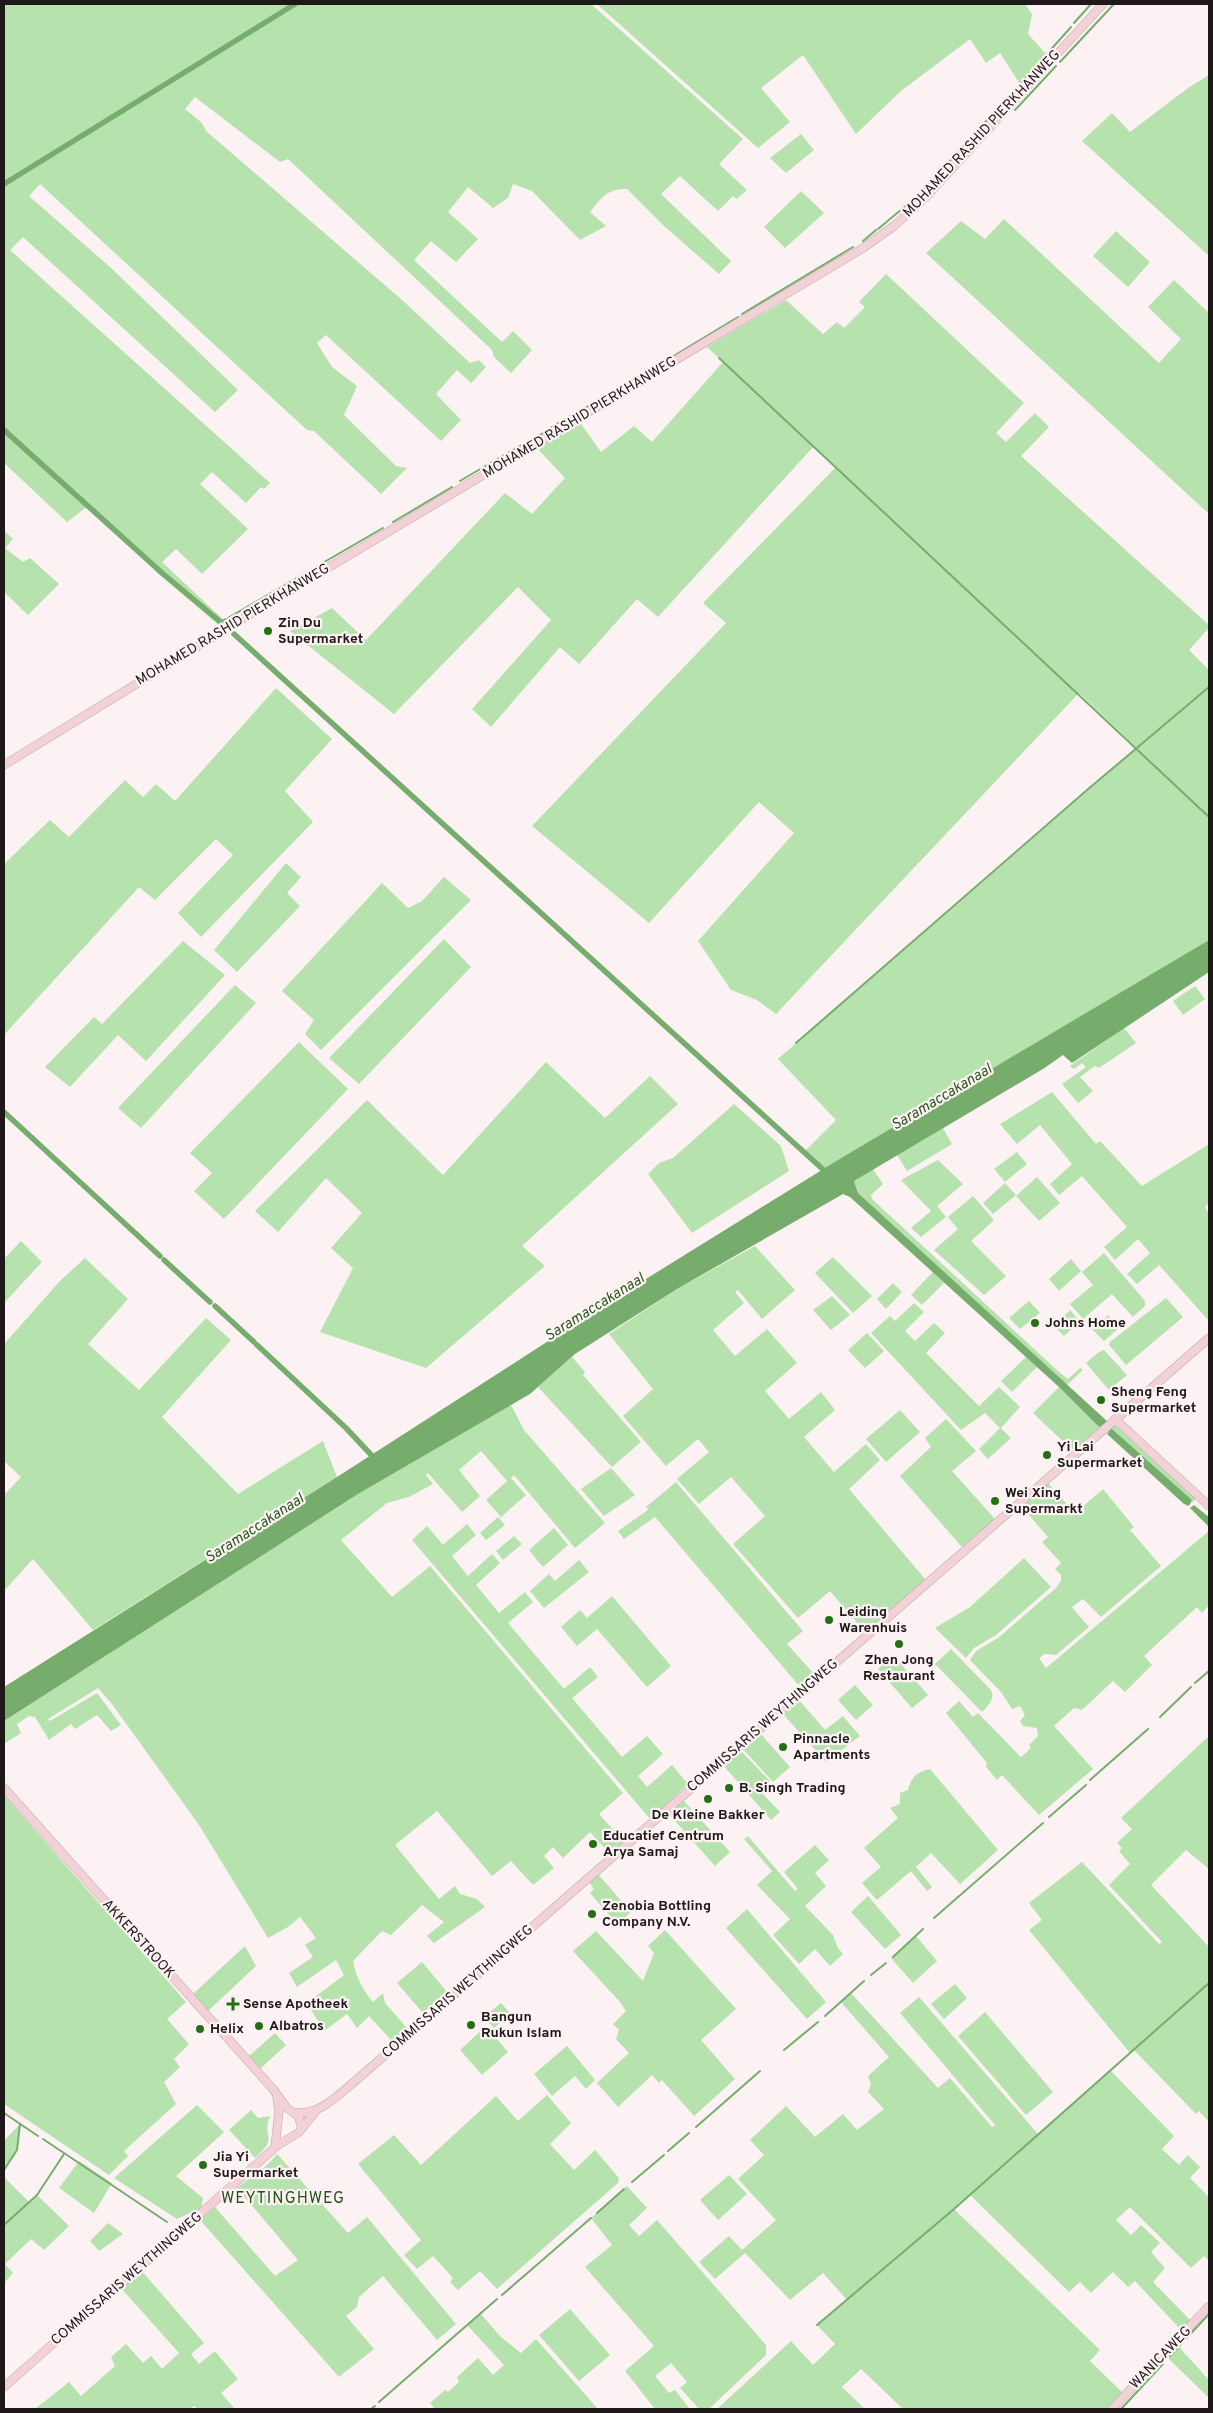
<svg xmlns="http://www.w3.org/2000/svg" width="1213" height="2413" font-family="Overpass,sans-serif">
	<rect width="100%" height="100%" fill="#fdf2f3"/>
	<g fill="#b5e2ad">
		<path d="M4,4H591L743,139L719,164L747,190L737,199L733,196L718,211L680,176L661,194L731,261L719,274L664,226L627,189C608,188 601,198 590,212L606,226L580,240L532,191L513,184L508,198L493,208L468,187L448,212L478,239L456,262L431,241L414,260L502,342L513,331L532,350L511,373L494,357L492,350L288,159L280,162L195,97L185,109L202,123L206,131L401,299L470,363L479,360L486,367L471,383L457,370L436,394L461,420L441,441L326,335L317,343L332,367L357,386L344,415L396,466L407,468L381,494L314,431L307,430L40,184L29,196L110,267L238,390L215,412L23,237L10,250L270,483L264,489L261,487L246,503L212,472L200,484L248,529L202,574L176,549L162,562L227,623L222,628L154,570L156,567L88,506L67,522L4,463Z"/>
		<path d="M597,4H1025L1032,14L1028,34L1046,54L1020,84L1000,53L986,63L970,39L901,91L856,134L803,55L761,88L790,122L758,148Z"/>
		<path d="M1209,75V256L1082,141L1112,113L1130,132L1188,88Z"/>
		<path d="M801,134L814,150L786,173L770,158Z"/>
		<path d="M801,191L824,213L785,248L764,227Z"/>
		<path d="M1004,219L1159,363L1181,339L1148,307L1174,280L1209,313V514L926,253L961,221L985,239Z"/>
		<path d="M1116,231L1150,262L1128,287L1093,256Z"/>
		<path d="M886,274L1024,403L996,433L1006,442L1035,413L1049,427L1021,456L1209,625V628L1189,650L1209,670V940L823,1170L804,1152L836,1120L778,1059L1137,748L1079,693L776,1014L757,1000L731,990L698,941L794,833L759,802L649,923L532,826L726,623L703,603L836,467L814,446L658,617L637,599L579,664L560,647L491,727L472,709L551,620L518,587L394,714L290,631L332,608L366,640L505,493L532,514L565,478L536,447L579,421L601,452L634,426L652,442L723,362L707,347L786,300L823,334L837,322L844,328L865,307L859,302Z"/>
		<path d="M4,530L13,539L5,548L23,562L30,558L59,584L28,615L4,592Z"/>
		<path d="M276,688L332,739L285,791L313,822L201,937L178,913L233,855L216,839L155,900L139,887L4,1035V864L50,820L69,837L125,780L143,797L156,784L175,801Z"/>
		<path d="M286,863L301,877L287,893L300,906L237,972L214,950Z"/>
		<path d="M444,877L471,900L321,1050L305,1034L314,1020L282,991L382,883L408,908L422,901Z"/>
		<path d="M444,939L471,967L359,1084L329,1058Z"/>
		<path d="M183,941L225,975L146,1061L118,1035L70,1087L45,1067L94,1017L102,1024Z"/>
		<path d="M235,985L256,1003L141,1128L118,1108Z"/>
		<path d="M1195,986L1205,999L1183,1015L1173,1001Z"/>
		<path d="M1124,1028L1136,1043L1099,1068L1095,1066L1080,1077L1093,1091L1078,1103L1062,1084L1086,1067L1082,1063L1074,1069L1070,1066Z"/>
		<path d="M299,1042L348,1089L224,1219L194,1191L212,1173L190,1153Z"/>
		<path d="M546,1062L605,1118L650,1076L678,1104L522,1246L545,1266L426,1368L320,1332L353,1268L331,1248L362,1213L326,1178L278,1232L255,1211L367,1100L443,1175Z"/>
		<path d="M1052,1092L1096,1144L1100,1141L1142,1186L1209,1144V1203L1205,1207L1209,1214V1321L1159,1265L1137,1284L1127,1274L1150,1253L1138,1239L1115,1260L1104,1247L1127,1227L1082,1176L1059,1195L1050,1184L1072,1164L1040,1125L1017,1144L1000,1124Z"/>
		<path d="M734,1104L781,1146L789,1171L692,1233L648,1174L659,1163L673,1158Z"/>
		<path d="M943,1128L952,1144L907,1171L897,1155Z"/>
		<path d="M1017,1152L1027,1164L1005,1182L994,1169Z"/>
		<path d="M938,1160L963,1184L937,1206L946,1217L921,1237L911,1228L931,1211L901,1180Z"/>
		<path d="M873,1169L883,1184L871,1195L872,1199L1059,1372L1068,1379L1080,1368L1083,1370L1067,1385L858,1193L854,1181Z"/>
		<path d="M1037,1177L1060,1203L1039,1221L1016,1196Z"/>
		<path d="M1005,1183L1016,1195L993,1214L983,1203Z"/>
		<path d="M973,1196L994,1220L971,1241L1006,1276L984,1295L934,1250L958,1229L948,1217Z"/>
		<path d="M21,1241L42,1262L4,1303V1259Z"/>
		<path d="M755,1246L795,1290L762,1319L738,1290L735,1292L744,1303L713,1330L735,1356L767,1329L797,1363L765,1391L789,1419L821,1392L835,1410L804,1437L834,1472L866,1444L880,1460L849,1489L926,1580L866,1633L830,1591L798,1618L733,1544L765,1516L731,1477L699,1504L677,1479L709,1452L698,1439L666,1466L623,1416L653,1389L609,1334L677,1289Z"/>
		<path d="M1104,1253L1145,1301V1306L1133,1317L1112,1294L1083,1319L1070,1304L1093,1285L1082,1272Z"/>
		<path d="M833,1257L872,1296L853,1313L815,1273Z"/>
		<path d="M85,1258L128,1299L88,1344L139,1390L206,1318L231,1340L162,1417L238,1494L323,1441L337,1477L93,1630L33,1559L4,1591V1495L21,1477L4,1461V1344L60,1281Z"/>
		<path d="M1071,1259L1081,1271L1059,1291L1049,1279Z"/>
		<path d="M933,1272L944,1283L922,1305L911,1295Z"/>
		<path d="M893,1283L902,1292L886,1309L877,1299Z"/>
		<path d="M832,1296L850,1315L831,1330L813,1310Z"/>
		<path d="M1166,1298L1183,1317L1126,1365L1109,1345L1110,1342Z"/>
		<path d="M1029,1301L1040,1313L1020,1329L1009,1318Z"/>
		<path d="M914,1303L924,1312L905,1331L915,1341L934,1323L945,1333L926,1353L979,1406L999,1387L1020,1407L1001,1428L1011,1438L988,1459L979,1449L1000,1428L985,1413L961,1430L871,1333L890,1316L895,1321Z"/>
		<path d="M1070,1310L1080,1322L1064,1336L1054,1326Z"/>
		<path d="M1108,1315L1119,1328L1104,1341L1092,1329Z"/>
		<path d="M867,1333L884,1351L865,1368L848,1350Z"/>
		<path d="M1104,1350L1127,1375L1109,1390L1086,1363L1099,1352Z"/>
		<path d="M572,1357L585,1372L583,1375L641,1442L612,1467L538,1387Z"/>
		<path d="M1026,1357L1037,1367L1012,1392L1001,1381Z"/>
		<path d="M1059,1387L1098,1426L1102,1427L1075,1450L1070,1448L1033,1413Z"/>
		<path d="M511,1405L524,1430L605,1523L575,1548L514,1475L511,1478L526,1495L501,1517L486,1500L507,1481L481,1451L459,1470L480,1496L462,1512L428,1473L426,1475L433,1484L409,1497L387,1503L341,1540L392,1597L430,1566L623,1793L599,1814L625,1843L611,1855L590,1832L563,1858L553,1847L544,1856L554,1868L533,1885L511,1861L492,1876L437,1811L395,1845L439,1899L455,1886L460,1894L477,1899L485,1907L434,1943L427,1936L444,1922L422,1905L391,1935L382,1931L353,1961C356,1977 362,1989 373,2002L383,1993L385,2003L407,2028L392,2041L369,2016L357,2028L347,2014L324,2031L307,2003L344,1975L336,1960L297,1987L289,1973L313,1957L305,1945L316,1938L300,1917L288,1927L268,1938L199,1825L112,1704L98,1688L48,1719L50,1721L97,1693L121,1725L111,1731L97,1715L75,1729L71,1724L49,1740L35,1717L29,1716L17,1724L21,1733L4,1744V1721L358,1494Z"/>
		<path d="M900,1410L920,1432L886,1462L866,1439Z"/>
		<path d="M946,1419L976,1451L952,1471L995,1519L964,1547L961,1546L900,1476L931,1447L925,1438Z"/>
		<path d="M1115,1426H1118L1196,1499L1191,1503L1192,1500L1111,1428Z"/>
		<path d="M611,1468L635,1495L604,1516L581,1489Z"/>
		<path d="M676,1482L803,1631L787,1644L816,1676L801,1688L655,1517L624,1539L618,1531L648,1510L646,1507Z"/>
		<path d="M1048,1483L1075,1513L1103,1489L1134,1527L1130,1530L1161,1566L1101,1617L1083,1599L1072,1607L1089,1627L1056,1655L1045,1654L1039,1658L1046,1668L1209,1531V1605L1202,1613L1197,1607L1144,1656L1152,1665L1125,1692L1113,1681L1082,1710L1074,1708L1054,1726L1093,1769L1039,1815L1002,1775L997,1780L986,1767L987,1763L946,1713L959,1701L973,1717L978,1713L1021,1757L1031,1748L1029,1745L1038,1736L1037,1728L1023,1726L1020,1721L1025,1715L1020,1706L1012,1709L1001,1692L970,1660L976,1651L998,1638L1056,1588L1061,1581V1575L1055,1569L1061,1563L1042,1542L1048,1537L1021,1506Z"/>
		<path d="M498,1517L505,1525L486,1540L480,1533Z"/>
		<path d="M467,1524L476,1535L452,1556L468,1576L492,1554L500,1563L476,1585L499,1613L525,1592L533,1602L508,1623L564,1689L590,1667L598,1677L572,1698L622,1757L647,1736L663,1754L638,1776L647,1787L672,1765L688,1784L651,1820L412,1540L427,1526L443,1545Z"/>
		<path d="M554,1528L568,1545L543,1567L529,1550Z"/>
		<path d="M514,1536L522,1544L503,1560L496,1551Z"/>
		<path d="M1024,1558L1051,1587L996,1635L974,1648L966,1658L935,1628L970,1607Z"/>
		<path d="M579,1560L589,1572L544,1608L530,1591L549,1574L555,1581Z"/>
		<path d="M612,1596L671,1666L647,1687L597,1629L577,1646L561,1627L580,1610L587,1618Z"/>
		<path d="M951,1649L991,1690C995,1699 989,1705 982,1712L935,1664Z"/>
		<path d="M893,1655L928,1695L912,1708L878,1669Z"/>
		<path d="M855,1685L873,1705L856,1720L838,1700Z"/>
		<path d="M798,1699L825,1730L843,1716L860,1736L826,1762L783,1714Z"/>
		<path d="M760,1733L790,1767L773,1782L742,1748Z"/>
		<path d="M1209,1736V1869L1186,1850L1151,1885L1209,1947V2122L1199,2111L1196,2114L1134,2050L1130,2053L1029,1930L1042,1920L1029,1903L1082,1862L1159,1944L1162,1942L1109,1885L1130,1864L1119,1851L1122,1848L1117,1843L1132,1829L1121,1818Z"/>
		<path d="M740,1750L770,1781L760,1791L780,1812L771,1820L723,1765Z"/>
		<path d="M930,1769L998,1850L960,1884L931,1853L916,1867L932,1887L927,1891L911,1871L877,1900L862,1883L881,1867L864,1848L898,1818L890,1808L900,1804V1793L908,1790C911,1777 917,1772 930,1769Z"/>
		<path d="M4,1795L186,2002L167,2019L189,2044L174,2059L180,2067L164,2082L176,2104L124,2151L128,2156L109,2175L4,2104Z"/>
		<path d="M683,1800L730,1852L715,1866L668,1813Z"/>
		<path d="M748,1836L795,1891L798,1889L784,1872L815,1845L829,1860L815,1873L826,1886L805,1906L833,1935L838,1948L843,1954L830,1966L815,1949L799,1964L773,1935L790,1919L757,1885L772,1871L744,1839Z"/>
		<path d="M598,1874L631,1912L617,1924L590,1893L594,1889L589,1882Z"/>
		<path d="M868,1896L901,1935L885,1949L851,1912Z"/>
		<path d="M747,1909L826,2002L807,2019L726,1928Z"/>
		<path d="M665,1930L736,2009L701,2040L735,2079L694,2116L662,2080L659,2083L652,2075L618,2107L597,2083L629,2053L616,2039L619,2030L613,2024L626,2011L620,2002L573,1951L596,1931L643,1981L654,1953L648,1946Z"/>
		<path d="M916,1936L937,1961L913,1983L891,1958Z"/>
		<path d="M245,1946L256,1966L208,2011L193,1994Z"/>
		<path d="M422,1962L447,1992L423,2013L397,1983Z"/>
		<path d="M955,1984L967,1998L944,2019L931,2004Z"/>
		<path d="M851,1993L938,2088L950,2078L992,2127L995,2125L900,2013L919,1997L1038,2134L1111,2071L1174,2136L1162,2149L1179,2165L1188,2155L1200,2167L1190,2178L1209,2197V2261L1204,2256L1191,2268L1130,2207L1116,2220L1131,2235L1141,2225L1160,2243L1151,2252L1165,2268L1153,2282L1191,2321L1182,2331L1135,2281L1128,2287L1113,2272L1091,2293L1080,2282L1069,2292L970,2195L954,2209L1100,2350L1090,2361L1123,2393L1107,2409H903L861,2369L842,2387L865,2409H717L791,2341L813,2365L835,2344L817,2325L847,2300L823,2273L790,2300L745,2253L715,2279L699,2262L729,2236L742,2250L776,2220L738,2179L764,2155L750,2140L786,2106L815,2137L843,2114L857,2130L884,2109L868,2092L871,2084L868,2076L889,2057L841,2002Z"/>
		<path d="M501,2003L511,2014L494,2028L484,2017Z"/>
		<path d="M985,2012L1053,2092L1026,2115L958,2036Z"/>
		<path d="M486,2026L508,2052L482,2075L460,2050Z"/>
		<path d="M275,2033L286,2045L260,2069L249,2056Z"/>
		<path d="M567,2046L595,2080L586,2089L575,2076L552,2096L534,2074Z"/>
		<path d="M547,2095L571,2123L550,2144L574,2170L595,2150L619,2178L618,2183L497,2289L480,2271L458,2290L450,2282L453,2278L433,2256L417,2269L404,2255L421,2240L358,2164L394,2135L421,2165L496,2096L518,2121Z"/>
		<path d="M197,2105L224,2132L176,2176L203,2198L201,2208L177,2219L114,2178Z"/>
		<path d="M251,2110L258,2118L270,2116C261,2137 280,2137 255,2158L229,2130Z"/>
		<path d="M20,2124L17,2150L4,2170V2141Z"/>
		<path d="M277,2154L348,2233L367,2217L456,2324L437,2340L383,2276L359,2297L357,2307L346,2316L374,2349L339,2377L200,2220L215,2207L275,2276L298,2260L237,2188C250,2177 267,2168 277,2154Z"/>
		<path d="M79,2161L112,2183L94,2213L59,2188Z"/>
		<path d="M729,2175L747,2194L718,2220L700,2200Z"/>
		<path d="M4,2177L29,2202L37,2195L69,2226L44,2250L31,2239L5,2264L13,2273L4,2283Z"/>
		<path d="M627,2186L647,2208L629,2225L639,2236L657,2220L766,2345V2355L710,2408L699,2409L680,2388L687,2382L671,2363L655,2376L669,2393L675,2390L690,2409H655L625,2371L654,2346L585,2267L612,2245L591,2218Z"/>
		<path d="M108,2223L123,2234L99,2251L90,2241Z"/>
		<path d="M141,2270L204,2343L191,2354L199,2364L215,2351L238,2379L221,2393L235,2409H198L194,2406L190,2409H35L69,2382L81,2396L115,2366L111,2357L126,2344L143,2363L151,2356L162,2369L179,2353L121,2288Z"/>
		<path d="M570,2309L610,2355L579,2381L539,2335Z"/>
		<path d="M480,2313L501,2337L521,2353L536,2339L598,2409H435L430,2403L445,2390L448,2392L459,2382L457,2377L478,2358L493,2375L504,2365L467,2325Z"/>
		<path d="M1179,2347L1209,2380V2398L1168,2358Z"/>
	</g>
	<g fill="#76ad6c">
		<path d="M1209,940V972L1072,1063L1063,1055L1043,1069L854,1181L858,1193L1108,1422L1102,1427L1098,1426L1059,1387L850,1197L843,1194L677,1289L575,1354L530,1394L358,1494L4,1721V1687L337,1477L612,1300L838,1160Z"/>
		<path d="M1111,1428L1192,1500L1189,1506L1184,1504L1107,1434Z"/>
		<path d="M1194,1505L1209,1517V1527L1190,1508Z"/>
	</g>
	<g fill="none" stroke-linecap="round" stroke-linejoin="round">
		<g stroke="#76ad6c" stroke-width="2">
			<path d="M1074,23L1091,4"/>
			<path d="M1060,62L1114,4"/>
			<path d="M1012,93L1071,27"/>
			<path d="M1015,110L1056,66"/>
			<path d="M878,229L920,194L1009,96"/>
			<path d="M863,241L876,230"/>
			<path d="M742,314L853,247"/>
			<path d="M719,358L1209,817"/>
			<path d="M652,369L738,317"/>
			<path d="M594,403L648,371"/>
			<path d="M585,408L590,405"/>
			<path d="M565,419L581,411"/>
			<path d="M547,430L560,422"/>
			<path d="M509,452L543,433"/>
			<path d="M460,481L504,455"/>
			<path d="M393,522L452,487"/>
			<path d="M228,618L383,528"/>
			<path d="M220,622L226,619"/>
			<path d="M796,1043L1087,790L1209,687"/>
			<path d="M1195,1683L1209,1671"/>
			<path d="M1160,1717L1191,1687"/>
			<path d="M1090,1780L1148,1729"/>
			<path d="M1049,1817L1086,1785"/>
			<path d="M934,1918L1043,1823"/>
			<path d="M893,1957L923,1929"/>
			<path d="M871,1975L886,1963"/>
			<path d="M825,2016L864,1981"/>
			<path d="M784,2050L818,2022"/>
			<path d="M4,2113L38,2136"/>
			<path d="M696,2127L760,2071"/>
			<path d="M43,2139L167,2222"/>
			<path d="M668,2151L689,2133"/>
			<path d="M4,2170L17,2150L20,2124"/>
			<path d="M632,2182L664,2155"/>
			<path d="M597,2213L624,2189"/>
			<path d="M4,2225L37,2195L64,2154"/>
			<path d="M502,2295L591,2218"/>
			<path d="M817,2325L954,2209L1209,1983"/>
			<path d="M1170,2356L1209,2314"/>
			<path d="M379,2402L497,2299"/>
			<path d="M371,2409L375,2406"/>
			<path d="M1121,2409L1163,2364"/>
		</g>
		<g stroke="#76ad6c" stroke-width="5.5">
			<path d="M4,184L295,4"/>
			<path d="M4,430L162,573L223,624"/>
			<path d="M234,634L828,1174"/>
			<path d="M4,1112L160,1256"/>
			<path d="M164,1260L210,1302"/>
			<path d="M215,1306L254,1342"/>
			<path d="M257,1345L346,1428L376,1460"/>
		</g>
		<g stroke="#b9a9aa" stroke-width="9">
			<g id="secondary">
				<path d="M4,765L259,609L863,248L894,226L926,197L1103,4"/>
				<path d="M1115,1419L1209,1506"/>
				<path d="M4,1788L273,2089L286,2107L299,2117L301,2126"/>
				<path d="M296,2113C321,2114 336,2097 354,2082L1209,1338"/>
				<path d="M275,2147L279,2111L277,2098"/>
				<path d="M4,2387L278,2145L298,2133L316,2111"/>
				<path d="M1112,2409L1209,2306"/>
			</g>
		</g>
		<use href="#secondary" stroke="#f2d2d6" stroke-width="8"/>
	</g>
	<g fill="#247013" stroke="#fdf2f3" stroke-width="2">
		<circle cx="268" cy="631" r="5"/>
		<circle cx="1035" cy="1323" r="5"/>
		<circle cx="1101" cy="1400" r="5"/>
		<circle cx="1047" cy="1455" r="5"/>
		<circle cx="995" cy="1501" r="5"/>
		<circle cx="829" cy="1620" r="5"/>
		<circle cx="899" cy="1644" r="5"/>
		<circle cx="783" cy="1747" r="5"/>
		<circle cx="729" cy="1788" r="5"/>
		<circle cx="708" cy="1799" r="5"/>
		<circle cx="593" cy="1844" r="5"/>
		<circle cx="592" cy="1914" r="5"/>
		<path d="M230.5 1996.5h5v5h5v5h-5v5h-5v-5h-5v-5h5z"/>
		<circle cx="471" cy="2025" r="5"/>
		<circle cx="259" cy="2026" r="5"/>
		<circle cx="200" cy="2029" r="5"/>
		<circle cx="203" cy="2165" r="5"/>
	</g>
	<g text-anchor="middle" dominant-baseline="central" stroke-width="4.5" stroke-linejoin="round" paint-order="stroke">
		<g font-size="14" fill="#1e1818" stroke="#fdf2f3">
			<text transform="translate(982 134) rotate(-47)">MOHAMED RASHID PIERKHANWEG</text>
			<text transform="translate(580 418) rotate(-31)">MOHAMED RASHID PIERKHANWEG</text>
			<text transform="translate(233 625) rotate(-31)">MOHAMED RASHID PIERKHANWEG</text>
			<text transform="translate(763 1726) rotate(-41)">COMMISSARIS WEYTHINGWEG</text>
			<text transform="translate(138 1939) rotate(48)">AKKERSTROOK</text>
			<text transform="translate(458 1992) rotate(-41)">COMMISSARIS WEYTHINGWEG</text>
			<text transform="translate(127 2279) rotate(-41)">COMMISSARIS WEYTHINGWEG</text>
			<text transform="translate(1161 2358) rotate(-46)">WANICAWEG</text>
		</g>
		<g font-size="14" font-weight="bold" fill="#1e1818" stroke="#fdf2f3" text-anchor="start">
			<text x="278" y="623">Zin Du<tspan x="278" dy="16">Supermarket</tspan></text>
			<text x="1045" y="1323">Johns Home</text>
			<text x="1111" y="1392">Sheng Feng<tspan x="1111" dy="16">Supermarket</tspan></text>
			<text x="1057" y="1447">Yi Lai<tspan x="1057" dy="16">Supermarket</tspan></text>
			<text x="1005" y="1493">Wei Xing<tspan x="1005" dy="16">Supermarkt</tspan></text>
			<text x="839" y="1612">Leiding<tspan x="839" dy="16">Warenhuis</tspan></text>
			<text x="899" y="1660" text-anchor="middle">Zhen Jong<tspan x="899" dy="16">Restaurant</tspan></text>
			<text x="793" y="1739">Pinnacle<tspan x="793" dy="16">Apartments</tspan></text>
			<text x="739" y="1788">B. Singh Trading</text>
			<text x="708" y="1815" text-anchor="middle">De Kleine Bakker</text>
			<text x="603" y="1836">Educatief Centrum<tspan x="603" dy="16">Arya Samaj</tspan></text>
			<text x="602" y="1906">Zenobia Bottling<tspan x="602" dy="16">Company N.V.</tspan></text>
			<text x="243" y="2004">Sense Apotheek</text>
			<text x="481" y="2017">Bangun<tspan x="481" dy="16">Rukun Islam</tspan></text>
			<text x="269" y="2026">Albatros</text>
			<text x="210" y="2029">Helix</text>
			<text x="213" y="2157">Jia Yi<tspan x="213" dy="16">Supermarket</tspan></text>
		</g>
		<g font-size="15" font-style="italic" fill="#235919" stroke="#fdf2f3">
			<text transform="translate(942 1098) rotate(-31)">Saramaccakanaal</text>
			<text transform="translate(595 1308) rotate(-32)">Saramaccakanaal</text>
			<text transform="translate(255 1529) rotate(-33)">Saramaccakanaal</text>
		</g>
		<g font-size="16" letter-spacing="1" fill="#24531b" stroke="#fdf2f3">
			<text x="283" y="2199">WEYTINGHWEG</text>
		</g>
	</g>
	<rect width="1213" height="2413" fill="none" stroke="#1e1818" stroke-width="10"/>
</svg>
